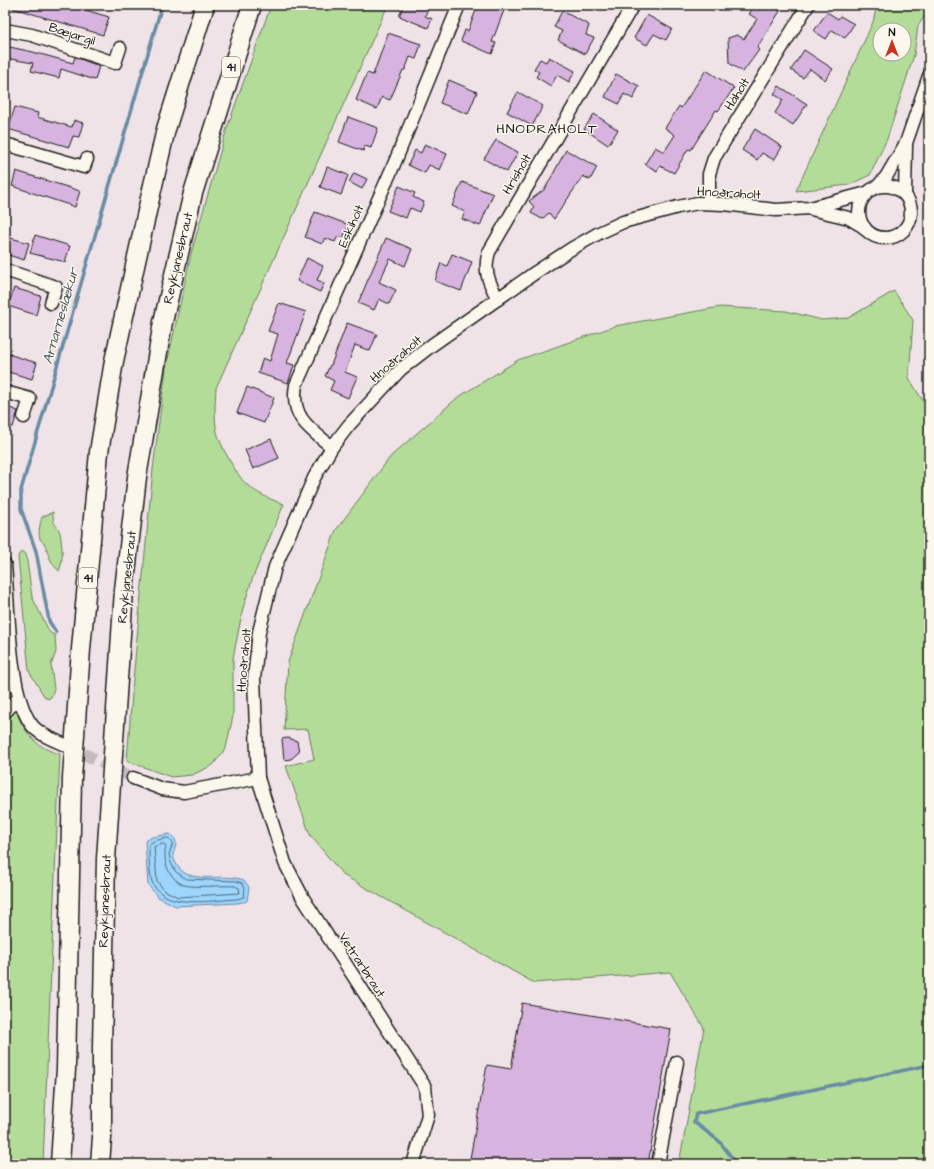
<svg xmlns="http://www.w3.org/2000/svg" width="934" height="1169" font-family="'Architects Daughter',sans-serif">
	<rect width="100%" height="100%" fill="#f0e3e8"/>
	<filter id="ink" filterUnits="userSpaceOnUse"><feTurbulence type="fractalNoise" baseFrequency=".025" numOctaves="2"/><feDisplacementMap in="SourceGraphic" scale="8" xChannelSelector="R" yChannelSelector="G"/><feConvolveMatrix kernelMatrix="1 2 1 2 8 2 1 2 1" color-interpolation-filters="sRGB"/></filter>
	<g filter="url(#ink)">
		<g fill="#b4dc99" stroke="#687c5a" fill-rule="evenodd">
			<path d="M271,5H388L216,388C215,403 214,418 217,432C220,445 236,474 246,484C256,493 271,500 284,504L253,577L243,608L233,658V716L226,748L213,765L192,775L171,777L127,761L133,680L153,469L166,368L192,250L227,128Z"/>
			<path d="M877,5H929V9L918,26L914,55L887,139L870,175L849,185L796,191L873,22ZM880,30H904V54H880Z"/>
			<path d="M894,291L913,320L909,378L929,411V1164H679L704,1028L670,972L534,983L343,875L310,835L286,766L314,759L308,729L284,730L288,662L336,530L391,456L457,398L518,360L615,326L720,307L786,311L822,320L848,318Z"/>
			<path d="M53,512C53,527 57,523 60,533C62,544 64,561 59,571C51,563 49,558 46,547C45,543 42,542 40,539C38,532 40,524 42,517Z"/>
			<path d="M23,552L26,554L32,597L50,633L55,635L56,652L51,665L54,689L51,697L48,699L44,696L29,671L18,556L20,553Z"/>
			<path d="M5,636C9,678 9,742 60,754L43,1164H5Z"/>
		</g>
		<path fill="#9dd5fd" stroke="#698ba3" d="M170,834C179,841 176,845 173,855C181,890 218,871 244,880L249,887L247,901L238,903L176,906L158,897L148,885L145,841L152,837Z"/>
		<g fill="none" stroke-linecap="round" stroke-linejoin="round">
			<g stroke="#506676" stroke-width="1">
				<path d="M168,838L173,843L169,854L171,863L176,872L186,879L236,881L242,883L245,888L244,897L237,899C213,900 167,910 153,884C149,877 149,854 149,844L154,841Z"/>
				<path d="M164,844L166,846C162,861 169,879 184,885C195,888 222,885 235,886L239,888L240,893L178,897L164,890L157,881L154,847Z"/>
			</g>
			<g stroke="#698ba3" stroke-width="3.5">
				<path d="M56,632L49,621L36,551L21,509V490L162,5"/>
				<path d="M928,1159H929"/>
				<path d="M737,1164L719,1141L694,1122L696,1114L929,1065"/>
				<path d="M906,1164L919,1161"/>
			</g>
		</g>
		<g fill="#d6b4df" stroke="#1c1c1c">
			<path d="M13,5H69L109,17L103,35L13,8Z"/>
			<path d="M404,5H430L425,16L432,19L428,28L399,16Z"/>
			<path d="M478,5H506L492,42L496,43L492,54L461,41L465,30L468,31Z"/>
			<path d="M755,5H770L780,11L757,48L759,50L743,72L729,63L728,38L737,35L744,39L757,19L749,14Z"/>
			<path d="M562,11L589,25L586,35L594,38L585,54L558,40L562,31L554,27Z"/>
			<path d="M827,12L838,19L840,16L854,24L845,38L832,30L826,39L814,31Z"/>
			<path d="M647,15L672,29L666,40L654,34L647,45L634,38Z"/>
			<path d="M388,33L421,44L416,59L410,57L405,70H403L390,100L382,97L377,109L356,100L367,73L373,75Z"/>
			<path d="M5,46L33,52L73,63L75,57L99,66L95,80L61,69L59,78L31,71L33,63L5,58Z"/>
			<path d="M804,50L833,69L825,80L810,69L803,78L791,70Z"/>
			<path d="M549,57L575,71L569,82L557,75L551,86L536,77L539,72L534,69L540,59L546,62Z"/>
			<path d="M706,70L734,88L718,111L716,110L691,150L688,149L674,173L660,166L657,171L645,164L655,147L664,152L675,135L665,128L679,106L681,108Z"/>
			<path d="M616,74L639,86L633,99L624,94L619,104L605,97Z"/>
			<path d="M449,80L477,92L468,114L440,103Z"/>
			<path d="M779,86L807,104L793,125L775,113L783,100L774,94Z"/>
			<path d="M518,92L543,106L532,126L507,112Z"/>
			<path d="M15,107L38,113L37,117L72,127L74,120L83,123L79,137L73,136L69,147L8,129Z"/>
			<path d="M594,114L618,130L608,145L584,129Z"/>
			<path d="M348,117L378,128L371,148L365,146L363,151L339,142Z"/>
			<path d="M755,129L782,147L774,160L762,153L757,160L742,150Z"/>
			<path d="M496,140L518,152L507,172L484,159Z"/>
			<path d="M425,144L447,154L440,170L429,165L425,173L408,165L415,150L421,153Z"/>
			<path d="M566,150L597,167L590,180L583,176L554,219L549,213L542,219L531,213L534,207L529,201L545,189Z"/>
			<path d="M327,167L348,175L341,195L320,187Z"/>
			<path d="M16,171L80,191L75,207L12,186Z"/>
			<path d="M354,173L367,179L362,189L349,182Z"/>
			<path d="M462,182L493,194L480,226L462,219L465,212L452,206Z"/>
			<path d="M399,186L415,193L413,197L424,202L420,212L410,208L406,218L388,211Z"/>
			<path d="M315,212L349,225L343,238L338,236L335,242L325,238L322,244L305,237Z"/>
			<path d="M35,235L70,246L65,262L30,253Z"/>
			<path d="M7,237L29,243L24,260L5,254Z"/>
			<path d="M386,238L412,249L405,266L390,259L379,282L396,290L389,304L379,299L374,310L358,303Z"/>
			<path d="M452,254L472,262L461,291L435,281L441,263L447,266Z"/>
			<path d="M307,258L323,266L317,280L324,283L320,292L297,281Z"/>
			<path d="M14,288L41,296L36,315L8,306Z"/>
			<path d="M279,303L306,312L287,363L294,365L288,383L258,373L263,358L270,361L278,334L268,331Z"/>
			<path d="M347,323L377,334L370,351L355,345L345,372L357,377L348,398L330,390L334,381L325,376L330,365H331Z"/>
			<path d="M8,354L37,363L32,379L5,371Z"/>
			<path d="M247,387L274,398L264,423L237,413Z"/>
			<path d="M5,406L18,411L13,427L5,424Z"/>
			<path d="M271,439L279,458L253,469L245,450Z"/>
			<path d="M288,738L297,741L299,752L291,759L284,760L282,739Z"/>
			<path d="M522,1003L671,1029L648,1164H469L487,1065L511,1069Z"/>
		</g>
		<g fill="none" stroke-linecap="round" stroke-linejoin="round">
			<path stroke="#c6bbbf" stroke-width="12" stroke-dasharray="12 6" stroke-linecap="butt" d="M68,746L133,778"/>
			<g stroke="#1c1c1c" stroke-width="15">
				<g id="minor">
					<path d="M5,30L32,35L115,63L120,48"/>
					<path d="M5,144L84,167L87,159"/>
					<circle cx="885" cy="212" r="26"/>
					<path d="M877,187L886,177L906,143L929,76"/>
					<path d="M905,194L906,145"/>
					<path d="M709,203V174L714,158L808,5"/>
					<path d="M811,209L849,218L864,227"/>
					<path d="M5,270L56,287L51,303"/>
					<path d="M498,299C489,283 483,270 489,252L633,5"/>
					<path d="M5,392L30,399L24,417"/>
					<path d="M332,447C310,429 290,417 296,385L395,162L459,5"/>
					<path d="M5,565C9,606 8,692 31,724C39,735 55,740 67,746"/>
					<path d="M5,712L19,698"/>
					<path d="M133,778L162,789L184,792L258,778"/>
					<path d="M413,1164L428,1115L425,1087L303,898L285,863L258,778L254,679L259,632L275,567L314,478L332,447L349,425L401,369L432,345L536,272L571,249L599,233L623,222L678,207L698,203L724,204L776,210L810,208L867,193"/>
					<path d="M658,1164L677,1062"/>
				</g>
			</g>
			<g stroke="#1c1c1c" stroke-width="21">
				<g id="highway">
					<path d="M60,1164L66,1069L72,778L81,649L99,452L114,361L148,207L166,129L205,5"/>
					<path d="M100,1164L102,1138V1047L106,859L124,590L137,477L163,322L193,193L252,5"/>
				</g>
			</g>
			<use href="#minor" stroke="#fbf7ec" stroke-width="12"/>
			<use href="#highway" stroke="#fbf7ec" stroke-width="18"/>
		</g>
	</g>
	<g text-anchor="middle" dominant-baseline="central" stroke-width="3" stroke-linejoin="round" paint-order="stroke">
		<g fill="#fbf7ec" stroke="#5f5e5a" stroke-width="1">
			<rect x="222" y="57" width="18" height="20" rx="3"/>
			<rect x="79" y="568" width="18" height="20" rx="3"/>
		</g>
		<g font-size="12" font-weight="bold" fill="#1c1c1c">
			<text x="231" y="67">41</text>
			<text x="88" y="578">41</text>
		</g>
		<g font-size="13" fill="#1c1c1c" stroke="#fbf7ec">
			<text transform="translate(72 34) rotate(18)">Bæjargil</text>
			<text transform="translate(737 94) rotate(-58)">Háholt</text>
			<text transform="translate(517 174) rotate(-60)">Hrísholt</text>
			<text transform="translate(729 193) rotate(3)">Hnoðraholt</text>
			<text transform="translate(351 226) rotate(-66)">Eskiholt</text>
			<text transform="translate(178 258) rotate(-77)">Reykjanesbraut</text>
			<text transform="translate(396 359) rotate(-41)">Hnoðraholt</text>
			<text transform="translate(127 577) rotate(-84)">Reykjanesbraut</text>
			<text transform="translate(244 660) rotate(-85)">Hnoðraholt</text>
			<text transform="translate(105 901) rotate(-88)">Reykjanesbraut</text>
			<text transform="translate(362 965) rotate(57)">Vetrarbraut</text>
		</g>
		<g font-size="14" letter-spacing="1" fill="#1c1c1c" stroke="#fbf7ec">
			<text x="547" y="129">HNOÐRAHOLT</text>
		</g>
		<g font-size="14" font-style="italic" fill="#435460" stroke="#fbf7ec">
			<text transform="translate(61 316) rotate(-74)">Arnarneslækur</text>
		</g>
	</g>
	<rect width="934" height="1169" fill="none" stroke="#fbf7ec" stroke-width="20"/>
	<rect x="10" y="10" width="914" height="1149" fill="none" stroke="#1c1c1c" stroke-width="1.5" filter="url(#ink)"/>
	<g transform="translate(892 42)"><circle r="19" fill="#fbf7ec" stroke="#a29f99"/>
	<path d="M0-3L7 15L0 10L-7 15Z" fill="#c8321e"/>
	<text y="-6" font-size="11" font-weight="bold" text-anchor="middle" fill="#1c1c1c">N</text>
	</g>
</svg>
